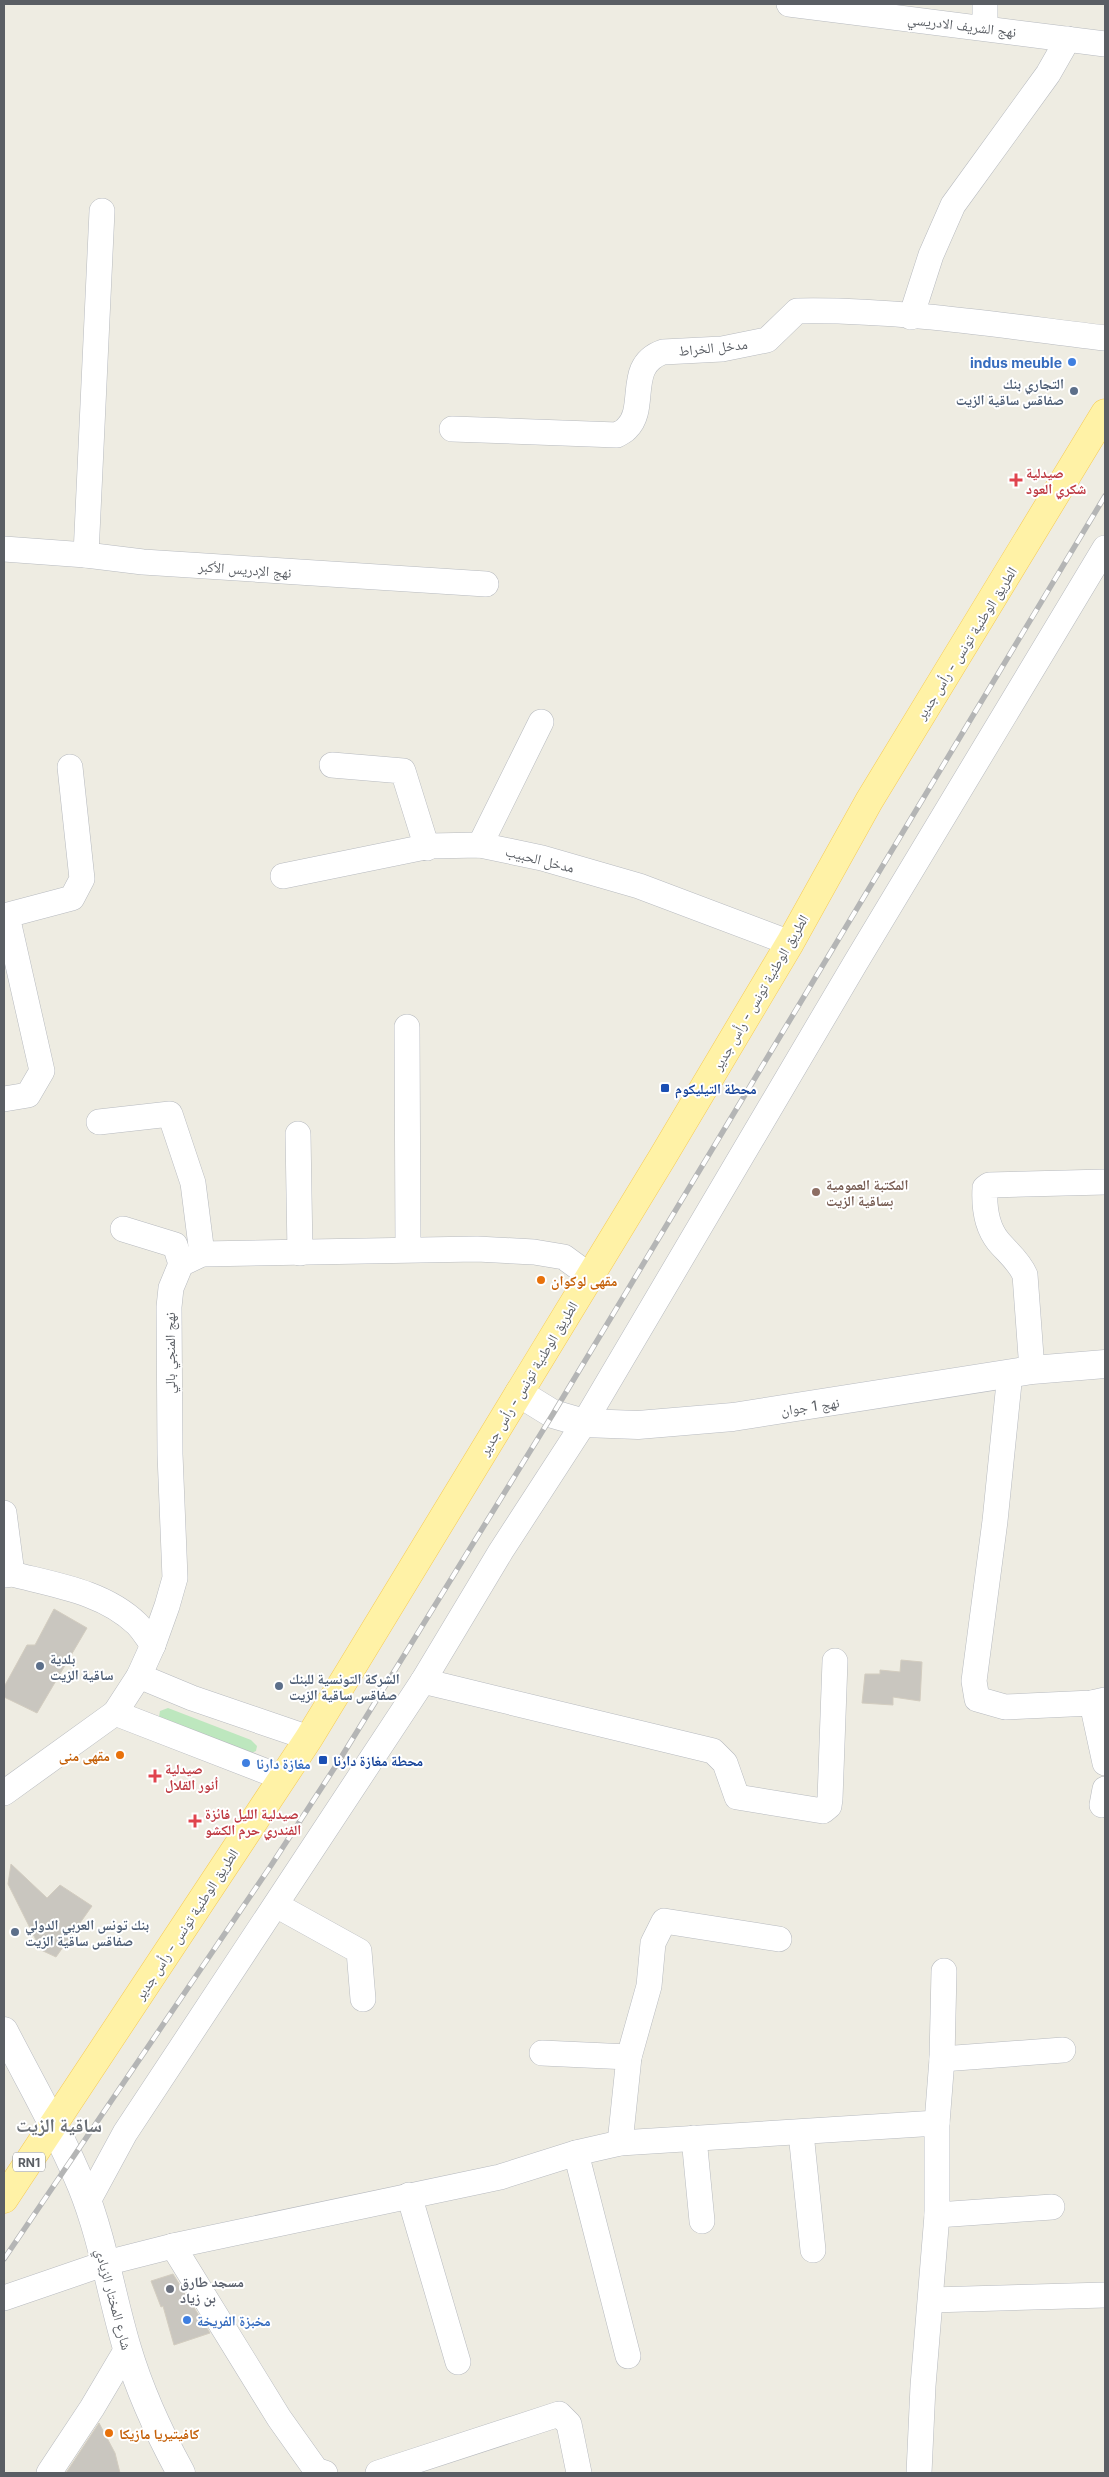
<svg xmlns="http://www.w3.org/2000/svg" width="1109" height="2477" font-family="Inter,'Noto Naskh Arabic',sans-serif">
	<rect width="100%" height="100%" fill="#eeece2"/>
	<path fill="#bde7be" d="M168,1708L251,1740L257,1746L256,1751L249,1754L159,1717L160,1711Z"/>
	<g fill="#c9c6bf" stroke="#d3cdc0">
		<path d="M54,1609L87,1628L37,1713L4,1697V1687L27,1645H35Z"/>
		<path d="M901,1660L922,1662L920,1701L893,1697V1705L862,1703L865,1674H880V1670L900,1672Z"/>
		<path d="M11,1864L47,1898L60,1885L92,1906L56,1957L41,1950L8,1884Z"/>
		<path d="M173,2274L210,2333L174,2345L163,2306L161,2307L151,2281Z"/>
		<path d="M99,2423L115,2453L120,2473H66Z"/>
	</g>
	<g fill="none" stroke-linecap="round" stroke-linejoin="round">
		<g stroke="#b7babf" stroke-width="26">
			<g id="street">
				<path d="M789,4L1105,44"/>
				<path d="M985,28V4"/>
				<path d="M911,317L931,255L953,205L1048,74L1068,39"/>
				<path d="M452,429L617,435C620,433 625,431 627,428C648,408 625,365 663,352L722,349L767,340L797,311C898,309 1005,326 1105,338"/>
				<path d="M4,549L86,555L143,562L486,584"/>
				<path d="M86,555L102,211"/>
				<path d="M332,765L403,771L427,848"/>
				<path d="M480,845L541,722"/>
				<path d="M283,876L430,846L480,845L542,858L639,886L790,943"/>
				<path d="M4,916L72,898L82,879L70,767"/>
				<path d="M407,1027L408,1249"/>
				<path d="M4,1099L28,1095L42,1071L7,916"/>
				<path d="M99,1122L170,1114L193,1183L202,1254"/>
				<path d="M298,1134L300,1253"/>
				<path d="M123,1229L175,1245L181,1264"/>
				<path d="M1032,1370L1025,1275C1019,1261 1007,1252 998,1241C986,1226 984,1206 985,1188L989,1185L1105,1182"/>
				<path d="M1010,1373L995,1521L974,1681L977,1699L1005,1707L1092,1703L1105,1700"/>
				<path d="M4,1513L12,1574"/>
				<path d="M4,1575L12,1574C55,1585 104,1592 137,1624C143,1630 148,1639 153,1645"/>
				<path d="M139,1676L192,1698L309,1738"/>
				<path d="M423,1681L713,1751L725,1763L737,1797L823,1811L829,1806L830,1799L835,1661"/>
				<path d="M1092,1703L1105,1763"/>
				<path d="M115,1713L283,1778"/>
				<path d="M4,1793L115,1713L139,1676L153,1645L167,1606L175,1578L170,1454L169,1307L171,1288L181,1264L202,1254L477,1249L534,1252L564,1257L590,1276"/>
				<path d="M1102,1805L1105,1789"/>
				<path d="M276,1905L359,1951L363,1999"/>
				<path d="M542,2053L629,2057"/>
				<path d="M942,2059L1063,2050"/>
				<path d="M801,2133L813,2250"/>
				<path d="M694,2138L702,2221"/>
				<path d="M620,2143L629,2057L649,1986L653,1943L664,1921L779,1939"/>
				<path d="M576,2153L628,2356"/>
				<path d="M409,2195L458,2362"/>
				<path d="M87,2203L125,2133L423,1681L501,1551L584,1423L856,962L1105,548"/>
				<path d="M937,2215L1052,2207"/>
				<path d="M4,2298L106,2263L173,2246"/>
				<path d="M931,2300L1105,2295"/>
				<path d="M49,2473L92,2408L127,2349"/>
				<path d="M325,2473L316,2470L279,2418L173,2246L500,2177L576,2153L620,2143L937,2123L942,2059L944,1971"/>
				<path d="M378,2473L559,2414L569,2424L579,2473"/>
				<path d="M919,2473L923,2386L937,2215V2123"/>
			</g>
		</g>
		<g stroke="#b8bbc1" stroke-width="29">
			<g id="secondary">
				<path d="M519,1393L553,1414L584,1423L638,1425L733,1417L1032,1370L1105,1364"/>
				<path d="M4,2031C30,2082 60,2133 82,2187C103,2239 111,2295 127,2348C140,2392 159,2433 181,2473"/>
			</g>
		</g>
		<g stroke="#f7cb52" stroke-width="29">
			<path id="primary" d="M4,2199L309,1738L662,1158L790,943L869,801L1105,413"/>
		</g>
		<use href="#street" stroke="#fff" stroke-width="25"/>
		<use href="#secondary" stroke="#fff" stroke-width="28"/>
		<use href="#primary" stroke="#fff2a6" stroke-width="28"/>
		<g stroke="#b4b5b5" stroke-width="5.5">
			<path id="rail" d="M4,2259L272,1864L337,1764L553,1414L1105,496"/>
		</g>
		<use href="#rail" stroke="#fff" stroke-width="4" stroke-dasharray="11" stroke-linecap="butt"/>
	</g>
	<g fill="#3f7fe0" stroke="#fff" stroke-width="2">
		<circle cx="1072" cy="362" r="5"/>
		<circle cx="246" cy="1763" r="5"/>
		<circle cx="187" cy="2320" r="5"/>
	</g>
	<g fill="#5c6f8a" stroke="#fff" stroke-width="2">
		<circle cx="1074" cy="391" r="5"/>
		<circle cx="40" cy="1666" r="5"/>
		<circle cx="279" cy="1686" r="5"/>
		<circle cx="15" cy="1932" r="5"/>
	</g>
	<g fill="#e0444e" stroke="#fff" stroke-width="2">
		<path d="M1013.5 472.5h5v5h5v5h-5v5h-5v-5h-5v-5h5z"/>
		<path d="M152.5 1768.5h5v5h5v5h-5v5h-5v-5h-5v-5h5z"/>
		<path d="M192.5 1813.5h5v5h5v5h-5v5h-5v-5h-5v-5h5z"/>
	</g>
	<g fill="#1a4fb4" stroke="#fff" stroke-width="2">
		<rect x="660" y="1083" width="10" height="10" rx="2.5"/>
		<rect x="318" y="1755" width="10" height="10" rx="2.5"/>
	</g>
	<circle fill="#8d6e63" stroke="#fff" stroke-width="2" cx="816" cy="1192" r="5"/>
	<g fill="#e8710a" stroke="#fff" stroke-width="2">
		<circle cx="541" cy="1280" r="5"/>
		<circle cx="120" cy="1755" r="5"/>
		<circle cx="109" cy="2433" r="5"/>
	</g>
	<circle fill="#6b7280" stroke="#fff" stroke-width="2" cx="170" cy="2289" r="5"/>
	<g text-anchor="middle" dominant-baseline="central" stroke-width="4" stroke-linejoin="round" paint-order="stroke">
		<rect fill="#fff" stroke="#8c8e92" stroke-width="1" x="13" y="2152.5" width="32" height="19" rx="4"/>
		<g font-size="12" font-weight="bold" fill="#5a5e64">
			<text x="29" y="2162">RN1</text>
		</g>
		<g font-size="14" fill="#5a5e64" stroke="#fff">
			<text transform="translate(962 25) rotate(7)">نهج الشريف الادريسي</text>
			<text transform="translate(713 347) rotate(-6)">مدخل الخراط</text>
			<text transform="translate(245 569) rotate(4)">نهج الإدريس الأكبر</text>
			<text transform="translate(966 643) rotate(-58)">الطريق الوطنية تونس - رأس جدير</text>
			<text transform="translate(540 859) rotate(14)">مدخل الحبيب</text>
			<text transform="translate(760 992) rotate(-60)">الطريق الوطنية تونس - رأس جدير</text>
			<text transform="translate(169 1353) rotate(-90)">نهج المنجي بالي</text>
			<text transform="translate(528 1378) rotate(-59)">الطريق الوطنية تونس - رأس جدير</text>
			<text transform="translate(810 1406) rotate(-8)">نهج 1 جوان</text>
			<text transform="translate(186 1924) rotate(-57)">الطريق الوطنية تونس - رأس جدير</text>
			<text transform="translate(114 2299) rotate(75)">شارع المختار الزيادي</text>
		</g>
		<g font-size="14" font-weight="bold" fill="#366cbe" stroke="#fff" text-anchor="start">
			<text x="1062" y="362" text-anchor="end">indus meuble</text>
			<text x="256" y="1763">مغازة دارنا</text>
			<text x="197" y="2320">مخبزة الفريخة</text>
		</g>
		<g font-size="14" font-weight="bold" fill="#4e5e75" stroke="#fff" text-anchor="start">
			<text x="1064" y="383" text-anchor="end">التجاري بنك<tspan x="1064" dy="16">صفاقس ساقية الزيت</tspan></text>
			<text x="50" y="1658">بلدية<tspan x="50" dy="16">ساقية الزيت</tspan></text>
			<text x="289" y="1678">الشركة التونسية للبنك<tspan x="289" dy="16">صفاقس ساقية الزيت</tspan></text>
			<text x="25" y="1924">بنك تونس العربي الدولي<tspan x="25" dy="16">صفاقس ساقية الزيت</tspan></text>
		</g>
		<g font-size="14" font-weight="bold" fill="#be3a42" stroke="#fff" text-anchor="start">
			<text x="1026" y="472">صيدلية<tspan x="1026" dy="16">شكري العود</tspan></text>
			<text x="165" y="1768">صيدلية<tspan x="165" dy="16">أنور القلال</tspan></text>
			<text x="205" y="1813">صيدلية الليل فائزة<tspan x="205" dy="16">الفندري حرم الكشو</tspan></text>
		</g>
		<g font-size="14" font-weight="bold" fill="#164399" stroke="#fff" text-anchor="start">
			<text x="675" y="1088">محطة التيليكوم</text>
			<text x="333" y="1760">محطة مغازة دارنا</text>
		</g>
		<g font-size="14" font-weight="bold" fill="#785e54" stroke="#fff" text-anchor="start">
			<text x="826" y="1184">المكتبة العمومية<tspan x="826" dy="16">بساقية الزيت</tspan></text>
		</g>
		<g font-size="14" font-weight="bold" fill="#c56008" stroke="#fff" text-anchor="start">
			<text x="551" y="1280">مقهى لوكوان</text>
			<text x="110" y="1755" text-anchor="end">مقهى منى</text>
			<text x="119" y="2433">كافيتيريا مازيكا</text>
		</g>
		<g font-size="14" font-weight="bold" fill="#5b616d" stroke="#fff" text-anchor="start">
			<text x="180" y="2281">مسجد طارق<tspan x="180" dy="16">بن زياد</tspan></text>
		</g>
		<g font-size="19" font-weight="bold" fill="#6b7076" stroke="#fff">
			<text x="59" y="2125">ساقية الزيت</text>
		</g>
	</g>
	<rect width="1109" height="2477" fill="none" stroke="#5a5e64" stroke-width="10"/>
</svg>
